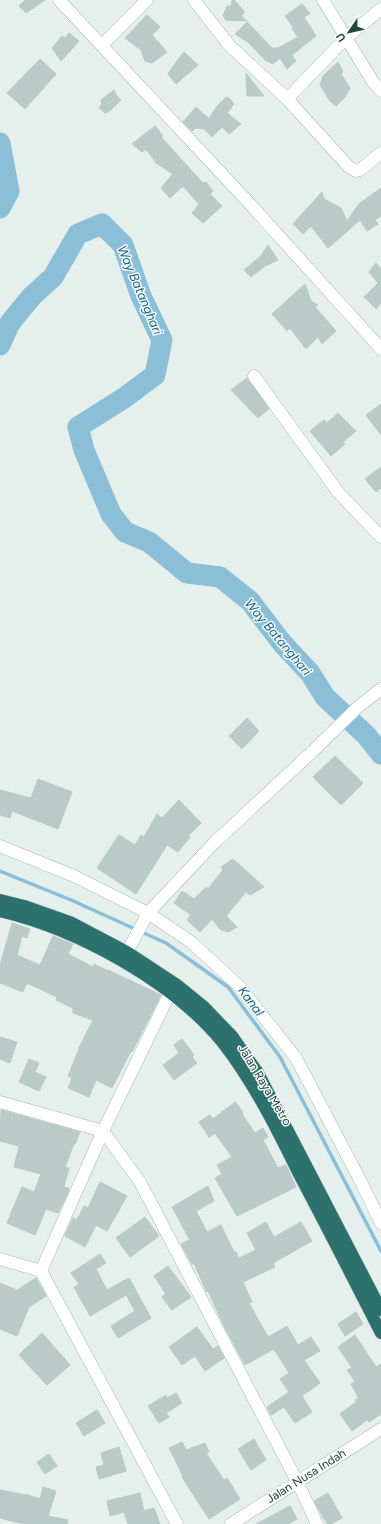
<svg xmlns="http://www.w3.org/2000/svg" width="381" height="1524" font-family="Figtree,sans-serif">
	<rect width="100%" height="100%" fill="#e5efec"/>
	<g fill="none" stroke-linecap="round" stroke-linejoin="round">
		<path stroke="#8abfd7" stroke-width="3.5" d="M0,871L71,900L166,943L228,987L280,1057L381,1251"/>
		<g stroke="#8abfd7" stroke-width="21">
			<path d="M0,143L9,191L0,208"/>
			<path d="M0,345L10,323L32,296L53,277L78,234L102,224L123,245L141,296L162,340L155,375L124,398L78,427L84,450L111,514L125,532L149,542L187,573L220,577L250,601L282,643L310,673L325,697L366,735L381,754"/>
		</g>
	</g>
	<g fill="#bacac6" stroke="#b7cac5">
		<path d="M25,0H45L26,13L19,6Z"/>
		<path d="M232,0H234L245,12L241,16L247,21L226,20L223,16L227,6H231Z"/>
		<path d="M302,4L310,13L304,17L316,36L292,55L296,61L287,69L280,58L273,64L265,60L249,43L235,34L247,22L272,48H278L298,37L292,29L293,27L285,16Z"/>
		<path d="M147,15L160,27L152,35L167,52L152,63L145,61L141,50L125,38Z"/>
		<path d="M69,33L79,41L61,61L52,48L62,36L65,38Z"/>
		<path d="M184,52L198,65L176,84L168,74L179,58Z"/>
		<path d="M40,59L56,74L25,109L7,93Z"/>
		<path d="M338,62L343,71L341,74L350,88L345,97L336,106L330,101L320,85L323,76Z"/>
		<path d="M246,73L264,96H247Z"/>
		<path d="M114,90L116,95L121,100L111,110L105,113L99,108L102,104L101,100Z"/>
		<path d="M226,97L230,99L234,104L227,113L241,124L229,134L222,127L212,137L204,129L196,128L192,131L183,122L196,107L209,119L217,106Z"/>
		<path d="M155,126L163,136L161,137L203,183L206,182L213,191L210,194L222,206L203,223L192,213L199,204L183,186L170,198L161,188L173,174L156,163L146,149L142,152L132,144Z"/>
		<path d="M381,188V216L375,220L378,224L367,231L360,220L328,248L311,226L303,234L293,224L322,192L324,199L341,208L347,221L359,204Z"/>
		<path d="M268,245L278,260L265,266L251,277L244,270L261,256Z"/>
		<path d="M376,263L381,269V303L376,309L364,297L378,283L369,272Z"/>
		<path d="M305,284L311,301L318,305L315,307L336,331L322,344L318,337L306,349L290,328L287,331L272,314Z"/>
		<path d="M247,378L269,409L258,418L231,390Z"/>
		<path d="M381,404V435L366,415Z"/>
		<path d="M338,413L356,431L343,442L345,444L331,456L310,431L324,420L327,423Z"/>
		<path d="M381,467V488L376,492L365,479Z"/>
		<path d="M247,718L259,731L242,749L229,736Z"/>
		<path d="M335,756L363,783L341,805L313,777Z"/>
		<path d="M38,779L72,792L58,829L12,811L10,818L0,815V790L31,798Z"/>
		<path d="M179,800L201,823L188,836L190,837L178,852L167,845L136,894L97,868L119,835L135,845L141,835L144,837L157,814L162,818Z"/>
		<path d="M233,859L264,887L250,895L246,892L226,916L237,927L229,932L221,930L212,919L200,932L187,920L191,915L174,903L182,891L194,899L206,887L208,889L223,870L221,867Z"/>
		<path d="M12,923L30,929L27,938L22,936L17,955L40,965L53,936L73,944L68,954L93,967L94,964L108,971V970L161,995L132,1052L131,1051L112,1088L96,1080L89,1097L68,1088L72,1078L68,1076L80,1046L93,1020L73,1013V1008L56,1000L57,997L27,983L23,992L0,983V965Z"/>
		<path d="M0,1037L17,1042L10,1063L0,1059Z"/>
		<path d="M182,1039L194,1055L192,1057L197,1063L174,1080L163,1065L179,1053L174,1045Z"/>
		<path d="M29,1059L39,1063L35,1072L46,1077L39,1091L19,1082Z"/>
		<path d="M235,1102L243,1112L242,1114L255,1133L263,1128L268,1137L263,1140L278,1168L286,1165L296,1187L237,1216L215,1178L222,1174L217,1165L232,1157L215,1133L209,1137L199,1122L210,1115L213,1119Z"/>
		<path d="M1,1110L80,1132L75,1144H74L65,1167L69,1168L64,1187L69,1188L68,1193L58,1213L46,1209L35,1235L7,1223L22,1187L34,1192L41,1174L14,1167L19,1146L0,1141Z"/>
		<path d="M100,1182L127,1196L107,1231L96,1225L85,1247L65,1236L73,1218L77,1220L84,1206L88,1208Z"/>
		<path d="M208,1186L214,1201L196,1211L207,1232L221,1225L234,1252H236L239,1258L256,1250L247,1233L266,1222L274,1237L301,1222L312,1241L273,1263L275,1267L243,1282L252,1302L249,1303L268,1337L287,1326L298,1345L311,1337L320,1351L304,1360L320,1383L302,1396L312,1412L295,1423L284,1407L271,1415L267,1407L289,1392L280,1379L289,1373L274,1349L245,1365L223,1324L208,1291L206,1292V1291L194,1263L192,1264L181,1244L190,1240L172,1207Z"/>
		<path d="M145,1217L159,1236L130,1257L116,1238Z"/>
		<path d="M100,1254L106,1263L96,1269L107,1290L129,1278L151,1318L118,1338L111,1326L135,1311L126,1295L90,1316L74,1287L79,1284L71,1273Z"/>
		<path d="M168,1266L191,1297L172,1310L162,1297L166,1294L154,1276Z"/>
		<path d="M36,1278L46,1296L29,1307L17,1336L0,1329V1283L17,1290Z"/>
		<path d="M356,1312L363,1324L345,1336L338,1324Z"/>
		<path d="M197,1327L213,1349L218,1346L224,1358L205,1371L195,1356L182,1365L169,1347Z"/>
		<path d="M42,1333L70,1365L47,1385L19,1355Z"/>
		<path d="M355,1335L376,1367L381,1364V1414L369,1422L367,1420L352,1431L340,1414L356,1402L355,1400L359,1398L351,1384L355,1381L347,1370L352,1368L338,1347Z"/>
		<path d="M176,1393L182,1403L166,1413L169,1417L159,1423L148,1406L166,1395L167,1398Z"/>
		<path d="M97,1410L105,1423L84,1436L76,1423Z"/>
		<path d="M254,1439L266,1460L251,1470L238,1449Z"/>
		<path d="M182,1442L186,1450L205,1443L209,1452L206,1453L224,1480L227,1478L240,1499L209,1519L182,1477L183,1476L169,1448Z"/>
		<path d="M119,1447L126,1471L99,1479L96,1467L104,1465L101,1453Z"/>
		<path d="M49,1454L57,1466L45,1474L37,1462Z"/>
		<path d="M43,1487L56,1491L48,1516L68,1520L67,1524H23L0,1518V1490L26,1495V1494L40,1499Z"/>
		<path d="M140,1493L144,1511L154,1508L160,1524H128L124,1512L110,1516L107,1501Z"/>
		<path d="M328,1493L342,1518L331,1524H327L314,1501Z"/>
		<path d="M290,1506L297,1519L288,1524H256Z"/>
	</g>
	<g fill="none" stroke-linecap="round" stroke-linejoin="round">
		<g stroke="#a7b8b5" stroke-width="13">
			<g id="street">
				<path d="M59,0L250,204L381,349"/>
				<path d="M194,0L229,45L287,99L348,166L356,171L360,170L381,153"/>
				<path d="M323,0L373,82L381,91"/>
				<path d="M102,45L147,0"/>
				<path d="M287,99L347,37L381,9"/>
				<path d="M254,376L338,492L381,537"/>
				<path d="M0,846L74,876L148,913L191,942L239,986L296,1058L360,1180L381,1223"/>
				<path d="M127,952L148,913L214,843L313,751L359,706L381,689"/>
				<path d="M0,1102L103,1131L140,1182L297,1481L317,1524"/>
				<path d="M0,1259L41,1271L177,1524"/>
				<path d="M41,1271L103,1131L170,993"/>
				<path d="M231,1524L381,1429"/>
			</g>
		</g>
		<g stroke="#c1cac9" stroke-width="13">
			<g id="highway">
				<path d="M0,900L24,906L72,923L127,952L177,985L204,1007L232,1036L258,1073L381,1310"/>
				<path d="M0,911C77,929 173,981 223,1043C254,1083 277,1129 299,1174C327,1227 354,1280 381,1333"/>
			</g>
		</g>
		<use href="#street" stroke="#fff" stroke-width="12"/>
		<use href="#highway" stroke="#2c716e" stroke-width="12"/>
	</g>
	<g text-anchor="middle" dominant-baseline="central" stroke-width="3" stroke-linejoin="round" paint-order="stroke">
		<g font-size="12" fill="#22433f" stroke="#f6fbf9">
			<text transform="translate(265 1085) rotate(59)">Jalan Raya Metro</text>
			<text transform="translate(306 1476) rotate(-32)">Jalan Nusa Indah</text>
		</g>
		<g font-size="13" font-style="italic" fill="#176184" stroke="#f6fbf9">
			<text transform="translate(140 290) rotate(67)">Way Batanghari</text>
			<text transform="translate(278 637) rotate(50)">Way Batanghari</text>
			<text transform="translate(251 1001) rotate(53)">Kanal</text>
		</g>
	</g>
	<g transform="translate(349 32) rotate(236)" stroke="#f6fbf9" stroke-width="3" paint-order="stroke">
	<path d="M0-3L7 15L0 10L-7 15Z" fill="#22433f"/>
	<text y="-6" font-size="11" font-weight="bold" text-anchor="middle" fill="#22433f">U</text>
	</g>
</svg>
